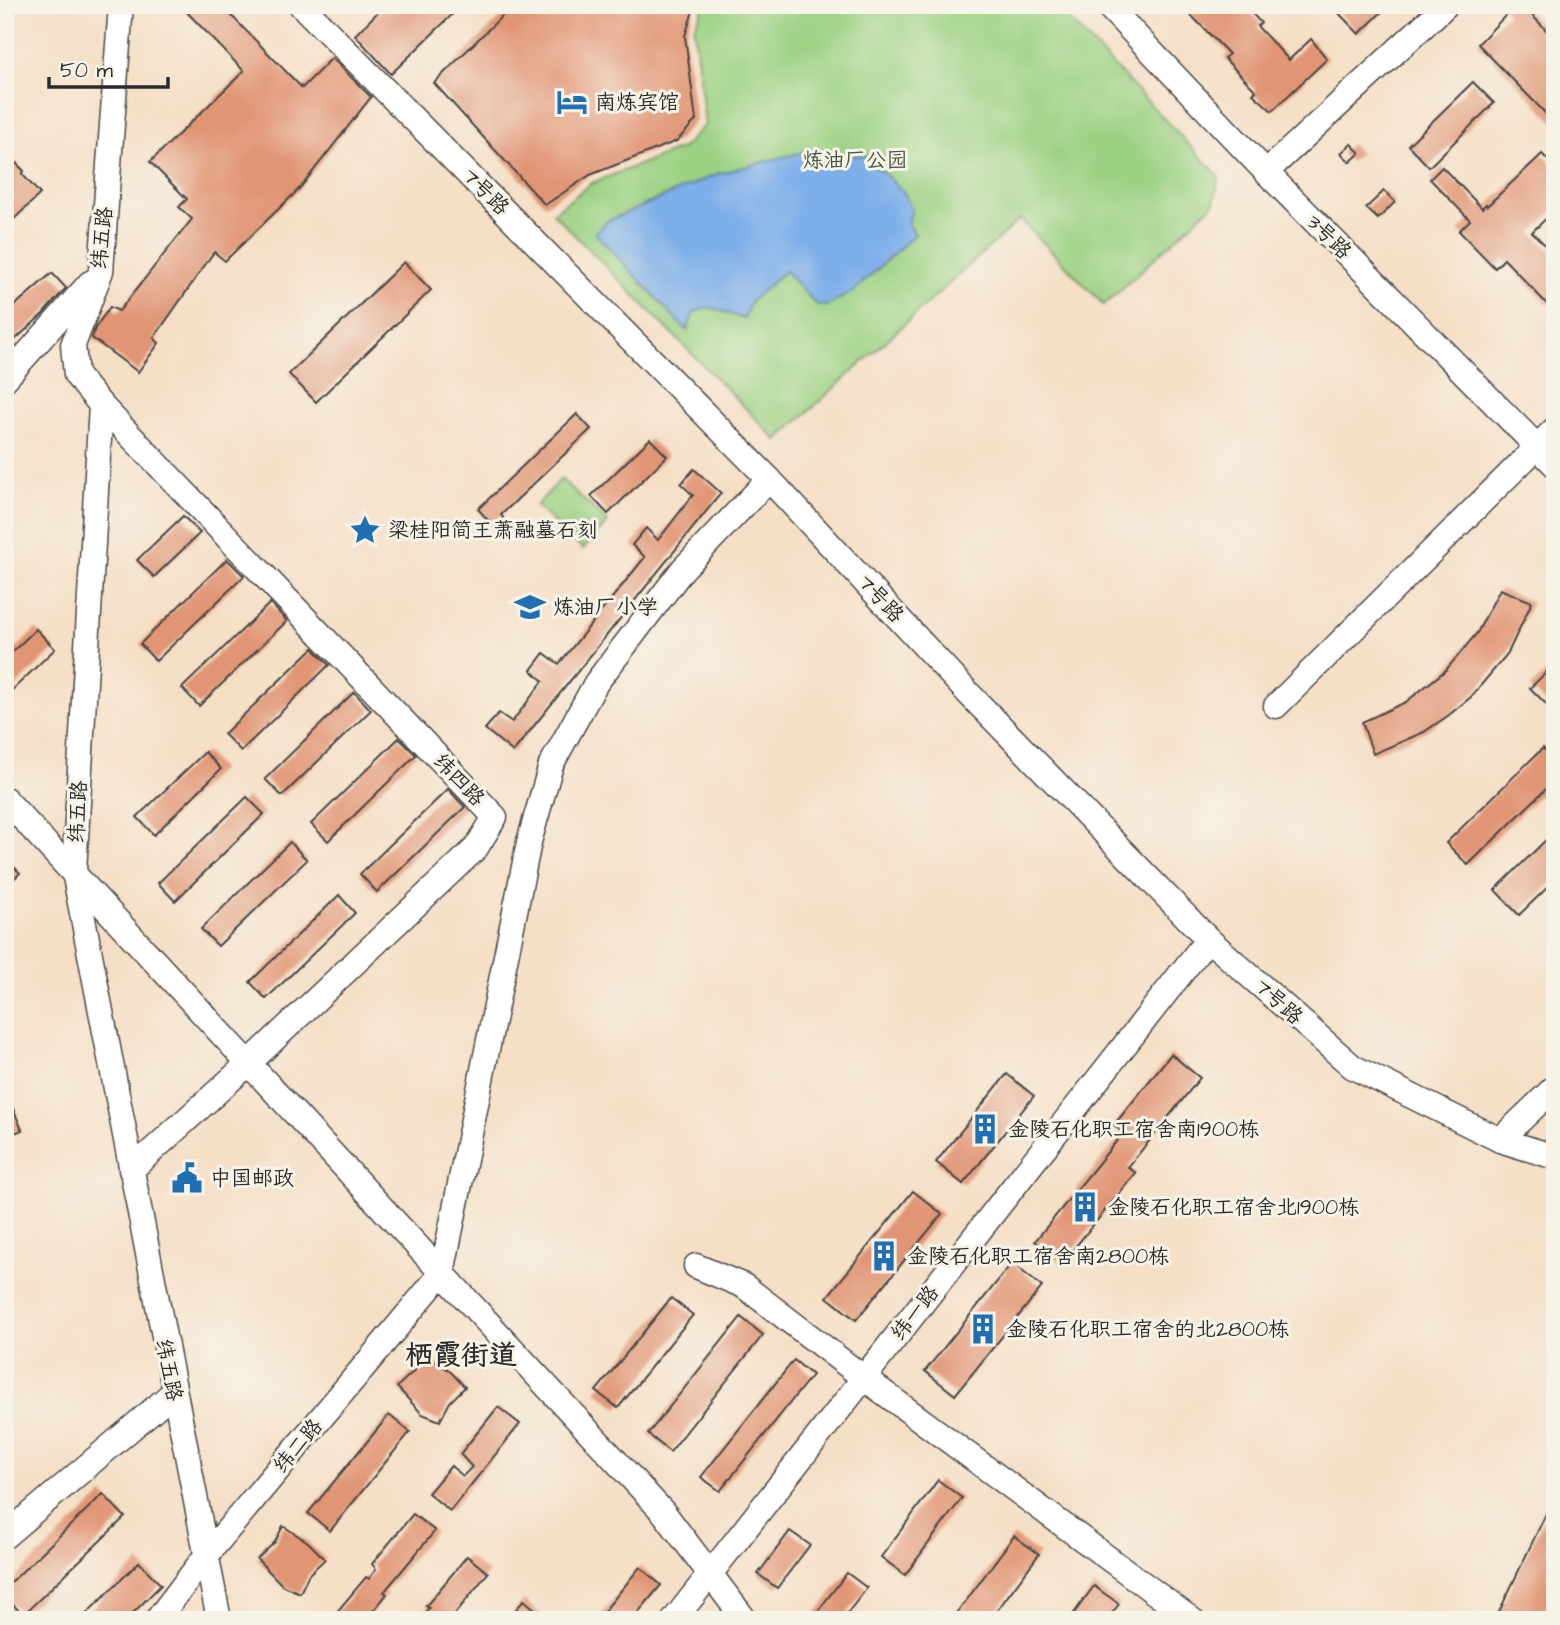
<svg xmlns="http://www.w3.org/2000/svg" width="1560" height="1625" font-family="'Architects Daughter','LXGW WenKai TC',sans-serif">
	<rect width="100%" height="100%" fill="#f7f3e8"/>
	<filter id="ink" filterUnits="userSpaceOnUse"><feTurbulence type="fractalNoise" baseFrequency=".0143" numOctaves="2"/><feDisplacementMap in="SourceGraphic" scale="14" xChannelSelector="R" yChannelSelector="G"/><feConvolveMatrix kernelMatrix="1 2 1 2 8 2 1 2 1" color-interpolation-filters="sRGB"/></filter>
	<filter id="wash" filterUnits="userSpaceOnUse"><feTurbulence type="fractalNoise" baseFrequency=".00686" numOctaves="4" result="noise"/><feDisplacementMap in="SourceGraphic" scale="28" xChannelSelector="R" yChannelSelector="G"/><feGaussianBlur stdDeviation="1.57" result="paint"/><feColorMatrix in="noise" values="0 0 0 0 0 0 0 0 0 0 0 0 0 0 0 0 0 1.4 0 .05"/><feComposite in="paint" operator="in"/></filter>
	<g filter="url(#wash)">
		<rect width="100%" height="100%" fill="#f5dfc6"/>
		<g fill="#9cd283" stroke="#647e57" stroke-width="2">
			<path d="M704,5H1055L1219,176L1214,203L1104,305L1020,219L777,440L553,213L592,183L683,148L705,125L694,29Z"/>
			<path d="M561,479L608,522L583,549L536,506Z"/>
		</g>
		<path fill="#7dafe9" stroke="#546d8a" stroke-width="2" d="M803,152L865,156L903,191L912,209L908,223L915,234L854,291L827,306L816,304L785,271L751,301L744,319L710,307L694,312L687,331L595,233L607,221L717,174Z"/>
		<g id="blocks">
			<g fill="#e19575">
				<path d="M180,5H221L302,88L332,58L371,97L300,188L225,261L214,252L154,338L159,343L138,372L92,338L95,328L110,307L119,311L192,219L179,207L187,199L150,162L244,71Z"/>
				<path d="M385,5H462L391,74L355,35Z"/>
				<path d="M513,5H695L685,36L696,120L677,141L590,175L545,205L434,83Z"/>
				<path d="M1181,5H1244L1261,23L1257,26L1289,60L1311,39L1327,59L1272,111L1253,94L1256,91L1224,58L1229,54Z"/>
				<path d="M1331,5H1389L1359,34Z"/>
				<path d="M1501,5H1522L1555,39V123L1478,44L1508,13Z"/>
				<path d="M1473,82L1494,103L1429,167L1408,145Z"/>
				<path d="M1351,144L1360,153L1350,162L1341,153Z"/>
				<path d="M5,152L24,171L22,174L40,194L5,228V190L12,184L5,177Z"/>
				<path d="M1542,154L1555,167V210L1532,232L1555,255V299L1548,305L1504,259L1495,268L1459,231L1470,220L1430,179L1442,167L1482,208L1486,204L1487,206Z"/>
				<path d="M1384,191L1395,202L1378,219L1366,208Z"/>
				<path d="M404,262L431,290L316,402L289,374Z"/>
				<path d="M52,273L66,288L43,314L5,349V314Z"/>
				<path d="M577,414L591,429L501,515L504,519L495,528L478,509Z"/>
				<path d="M650,439L667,456L608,514L591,496Z"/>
				<path d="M694,469L721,493L513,752L485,729L499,713L512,722L543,681L531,670L544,653L559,664L645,557L632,545L646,528L658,540L693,495L681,484Z"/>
				<path d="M183,516L200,533L154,577L137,560Z"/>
				<path d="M227,559L244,576L156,661L140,644Z"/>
				<path d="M1500,589L1532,602L1508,653L1471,697L1449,715L1424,732L1373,754L1362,722L1406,702L1446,670L1477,633Z"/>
				<path d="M270,603L287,621L199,706L182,688Z"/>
				<path d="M36,629L55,649L5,697V659Z"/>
				<path d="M313,648L329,665L241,751L224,734Z"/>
				<path d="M1555,664V713L1530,688Z"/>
				<path d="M354,692L371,710L282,796L265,779Z"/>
				<path d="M399,738L416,755L328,841L311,824Z"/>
				<path d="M1543,748L1555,761V780L1468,865L1446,843Z"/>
				<path d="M205,752L221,769L154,835L137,817Z"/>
				<path d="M448,789L465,807L377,892L360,874Z"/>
				<path d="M247,797L264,814L175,901L158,883Z"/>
				<path d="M1555,831V880L1519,915L1495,890Z"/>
				<path d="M290,842L307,860L218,946L201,929Z"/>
				<path d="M5,858L20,873L5,887Z"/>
				<path d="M339,895L355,913L266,999L250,982Z"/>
				<path d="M1171,1054L1200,1078L1128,1167L1136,1173L1062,1263L1035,1241L1123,1133L1114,1125Z"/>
				<path d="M1007,1074L1034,1096L963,1184L936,1162Z"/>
				<path d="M5,1089L22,1130L5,1137Z"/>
				<path d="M913,1191L942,1214L856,1320L827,1297Z"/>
				<path d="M1012,1263L1042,1287L955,1395L925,1371Z"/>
				<path d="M671,1298L693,1315L618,1408L596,1391Z"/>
				<path d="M741,1317L763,1335L670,1452L648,1434Z"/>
				<path d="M423,1354L449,1370L465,1387L450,1402L440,1421L422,1414L397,1387L416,1369Z"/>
				<path d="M794,1360L812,1375L720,1491L701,1477Z"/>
				<path d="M498,1407L520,1424L450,1511L428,1493L451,1466L463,1476L472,1467L460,1454Z"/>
				<path d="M389,1415L410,1432L330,1531L308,1513Z"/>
				<path d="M938,1480L962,1498L905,1575L881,1557Z"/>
				<path d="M103,1494L125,1517L23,1615L5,1596V1588Z"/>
				<path d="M1555,1495V1620H1504L1497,1616Z"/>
				<path d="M413,1514L435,1531L384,1592L387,1594L366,1620H330L366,1577L369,1579L376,1569L372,1564Z"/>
				<path d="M283,1526L308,1542L325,1559L309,1574L300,1593L283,1586L257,1559L275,1542Z"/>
				<path d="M790,1531L810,1545L777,1588L758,1574Z"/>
				<path d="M1014,1536L1039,1554L990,1620H966L957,1613Z"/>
				<path d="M467,1556L488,1573L450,1620H419L429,1608L426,1606Z"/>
				<path d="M139,1562L161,1585L126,1620H80Z"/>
				<path d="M640,1567L661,1585L632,1620H597Z"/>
				<path d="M847,1573L867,1588L842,1620H811Z"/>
				<path d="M1094,1586L1119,1604L1107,1620H1069Z"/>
				<path d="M524,1600L548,1620H507Z"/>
			</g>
		</g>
	</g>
	<g filter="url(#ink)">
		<use href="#blocks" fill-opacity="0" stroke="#494642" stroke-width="2"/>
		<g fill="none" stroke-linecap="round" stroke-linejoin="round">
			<g stroke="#494642" stroke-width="27">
				<g id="minor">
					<path d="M121,5L101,271L73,345L76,375L101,405L74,872L219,1620"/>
					<path d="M301,5L769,479L970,695L1208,939L1353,1067L1500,1140L1555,1157"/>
					<path d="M1107,5L1266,172L1555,465"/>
					<path d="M1266,172L1446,5"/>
					<path d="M5,379L90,283"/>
					<path d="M101,405L495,817L476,848L249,1063L131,1170"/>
					<path d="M1276,706L1555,429"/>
					<path d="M5,799L442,1273L529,842L551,765L596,683L683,569L769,479"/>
					<path d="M1500,1140L1555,1087"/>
					<path d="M696,1266L744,1286L864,1378L1192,1620"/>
					<path d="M5,1536L174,1392"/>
					<path d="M5,1619L6,1620"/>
					<path d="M157,1620L205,1557L442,1273L664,1513L745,1620"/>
					<path d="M674,1620L1208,939"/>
				</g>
			</g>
			<use href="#minor" stroke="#fff" stroke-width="24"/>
		</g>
	</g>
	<defs>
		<g id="hotel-bare" transform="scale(2.415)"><path d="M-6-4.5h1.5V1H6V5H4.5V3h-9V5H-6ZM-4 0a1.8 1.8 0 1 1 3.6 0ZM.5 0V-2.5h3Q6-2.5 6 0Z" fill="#1f6fb2" stroke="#f7f3e8" stroke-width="2.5" paint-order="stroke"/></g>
		<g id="sight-bare" transform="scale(2.415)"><path d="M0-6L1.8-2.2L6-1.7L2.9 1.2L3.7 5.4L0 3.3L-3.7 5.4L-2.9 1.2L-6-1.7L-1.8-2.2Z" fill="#1f6fb2" stroke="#f7f3e8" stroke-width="2.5" paint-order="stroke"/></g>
		<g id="school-bare" transform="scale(2.415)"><path d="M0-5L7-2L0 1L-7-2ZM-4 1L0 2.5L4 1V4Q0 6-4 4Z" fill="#1f6fb2" stroke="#f7f3e8" stroke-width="2.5" paint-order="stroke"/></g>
		<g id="building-bare" transform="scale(2.415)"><path d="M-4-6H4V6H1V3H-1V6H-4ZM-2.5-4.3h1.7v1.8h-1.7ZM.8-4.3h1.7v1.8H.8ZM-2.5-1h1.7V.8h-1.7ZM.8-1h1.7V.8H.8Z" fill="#1f6fb2" stroke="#f7f3e8" stroke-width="2.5" paint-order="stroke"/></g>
		<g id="civic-bare" transform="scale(2.415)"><path d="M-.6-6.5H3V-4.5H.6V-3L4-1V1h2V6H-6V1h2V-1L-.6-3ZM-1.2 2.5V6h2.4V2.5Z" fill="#1f6fb2" stroke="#f7f3e8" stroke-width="2.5" paint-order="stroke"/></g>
	</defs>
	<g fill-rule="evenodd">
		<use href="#hotel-bare" x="572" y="102"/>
		<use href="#sight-bare" x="365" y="530"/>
		<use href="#school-bare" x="530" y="607"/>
		<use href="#building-bare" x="985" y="1129"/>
		<use href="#civic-bare" x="187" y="1178"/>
		<use href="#building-bare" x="1085" y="1207"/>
		<use href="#building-bare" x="884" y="1256"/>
		<use href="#building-bare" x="983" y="1329"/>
	</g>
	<g text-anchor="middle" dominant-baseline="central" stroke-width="6" stroke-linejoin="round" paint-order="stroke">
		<g font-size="21" fill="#2b2b2b" stroke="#f7f3e8" text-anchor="start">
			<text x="595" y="102">南炼宾馆</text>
			<text x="388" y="530">梁桂阳简王萧融墓石刻</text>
			<text x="553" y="607">炼油厂小学</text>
			<text x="1008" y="1129">金陵石化职工宿舍南1900栋</text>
			<text x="210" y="1178">中国邮政</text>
			<text x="1108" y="1207">金陵石化职工宿舍北1900栋</text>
			<text x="907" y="1256">金陵石化职工宿舍南2800栋</text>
			<text x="1006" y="1329">金陵石化职工宿舍的北2800栋</text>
		</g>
		<g font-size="21" fill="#475541" stroke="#f7f3e8">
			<text x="855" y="160">炼油厂公园</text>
		</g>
		<g font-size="21" fill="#2b2b2b" stroke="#f7f3e8">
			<text transform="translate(486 192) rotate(45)">7号路</text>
			<text transform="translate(1329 237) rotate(45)">3号路</text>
			<text transform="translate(102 238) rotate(-84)">纬五路</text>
			<text transform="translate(881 599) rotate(47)">7号路</text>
			<text transform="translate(459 780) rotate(46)">纬四路</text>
			<text transform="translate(78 812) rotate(-87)">纬五路</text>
			<text transform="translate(1279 1002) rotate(42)">7号路</text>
			<text transform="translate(915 1313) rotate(-52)">纬一路</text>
			<text transform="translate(169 1370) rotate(79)">纬五路</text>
			<text transform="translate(298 1446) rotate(-50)">纬二路</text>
		</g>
		<g font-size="28" font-weight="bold" fill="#2b2b2b" stroke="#f7f3e8">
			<text x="461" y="1355">栖霞街道</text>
		</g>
	</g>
	<rect width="1560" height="1625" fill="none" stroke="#f7f3e8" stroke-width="28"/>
	<path d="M49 77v10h119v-10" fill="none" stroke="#2b2b2b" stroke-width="3.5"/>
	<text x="60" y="77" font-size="21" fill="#2b2b2b" stroke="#f7f3e8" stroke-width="5" paint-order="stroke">50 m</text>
</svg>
